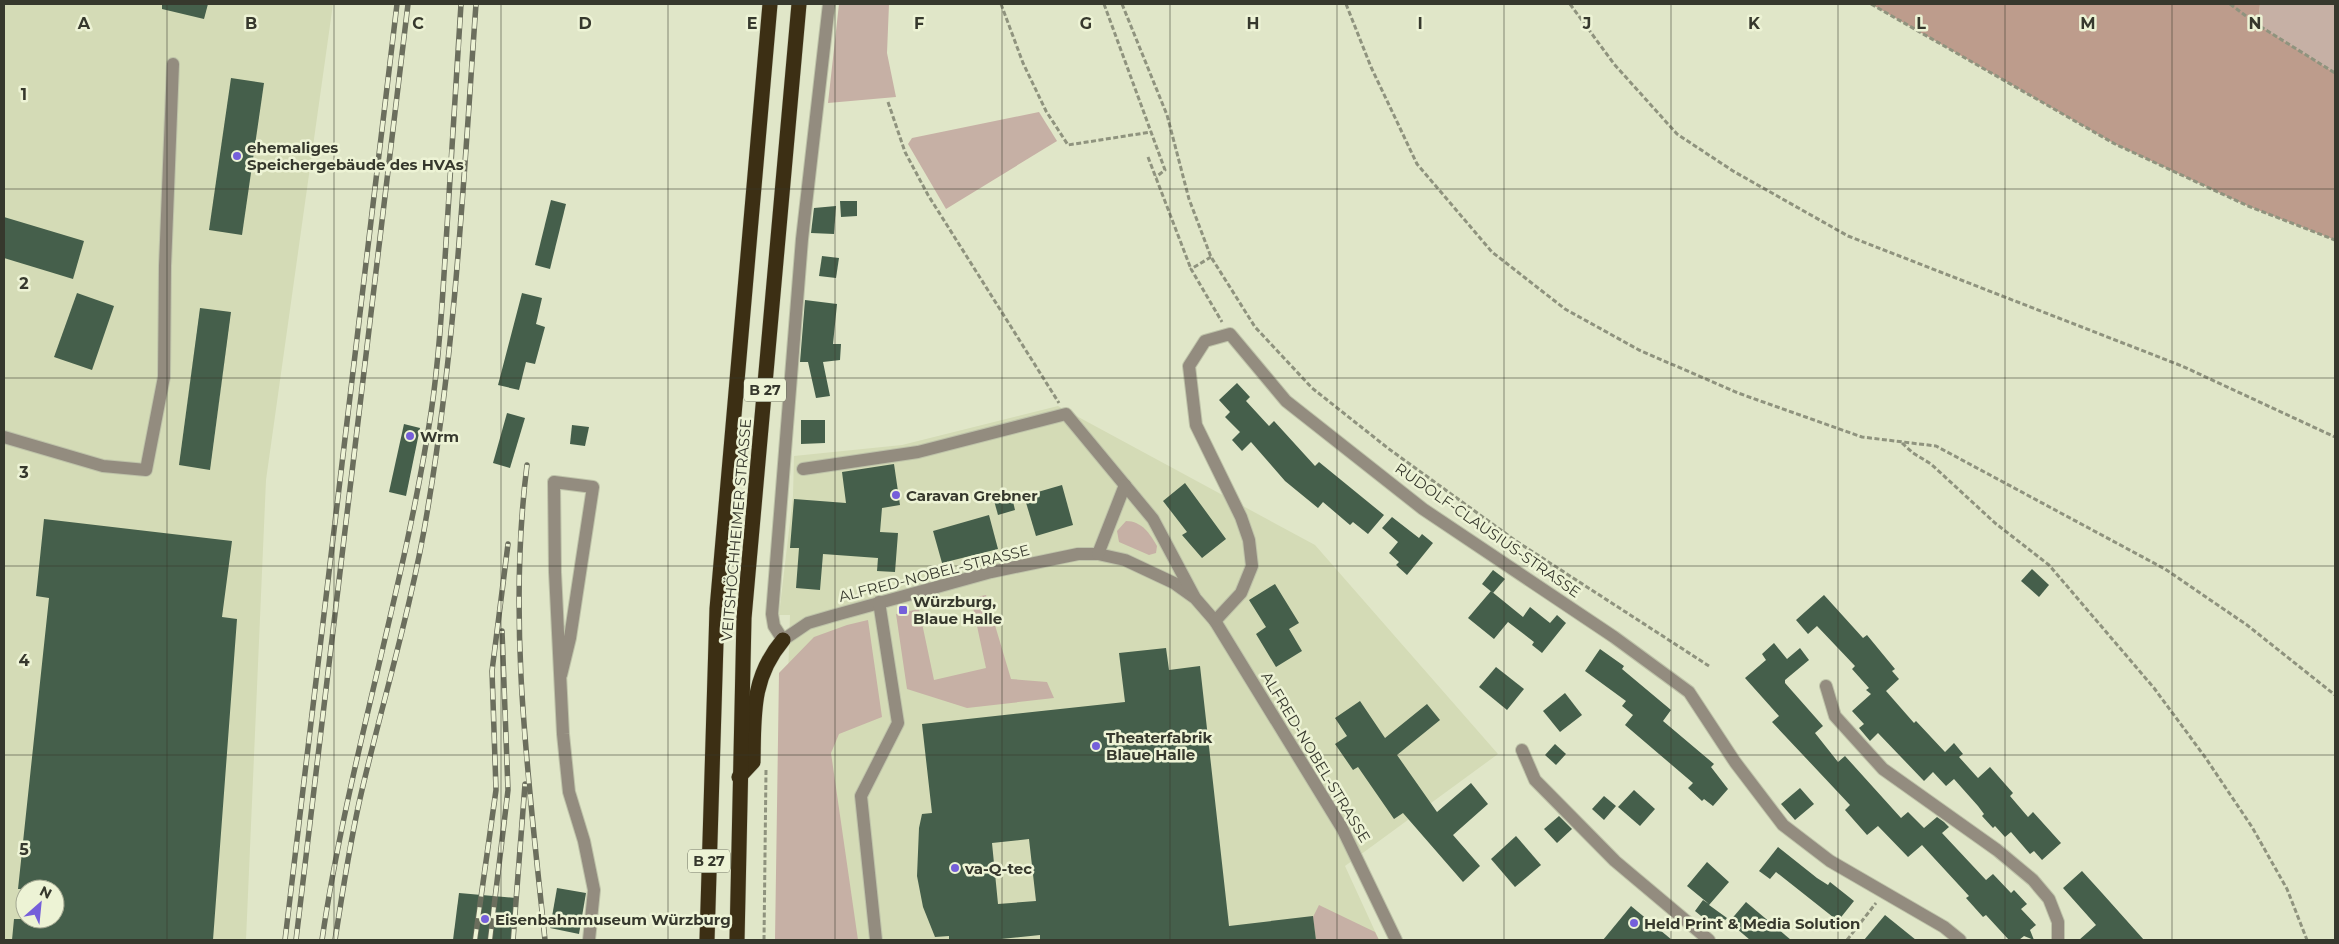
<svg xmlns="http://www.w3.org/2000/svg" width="2339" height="944" font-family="Montserrat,sans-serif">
	<rect width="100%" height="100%" fill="#e0e6c8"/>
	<g fill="#d4dbb6" fill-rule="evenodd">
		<path d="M4,4H333L266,480L246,940H4ZM25,889H55V919H25Z"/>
		<path d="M1058,406L1315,545L1498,754L1345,866L1379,940H780L790,615H779L793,496L794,456L902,445Z"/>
	</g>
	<g fill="#c6b0a5">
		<path d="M839,4H889L887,53L896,97L828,103Z"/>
		<path d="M2260,4H2335V73L2258,25Z"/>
		<path d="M1039,112L1057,141L946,209L908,144L912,138Z"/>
		<path d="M1126,521C1142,521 1150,534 1157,546L1156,553L1149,555L1119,542L1117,531Z"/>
		<path d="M986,595L1011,679L1047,682L1054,698L967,708L907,689L896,614L919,609L934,680L986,668L971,598Z"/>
		<path d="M868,620L882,717L839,734L831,753L858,940H775L779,673L814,637L847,625Z"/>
		<path d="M1319,905L1375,932L1379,940H1316L1313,917Z"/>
	</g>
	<path fill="#bd9c8c" d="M1871,4H2260L2258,25L2335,73V240L2248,206L2115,144Z"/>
	<g fill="#455f4b" fill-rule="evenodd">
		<path d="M162,4H208L204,19L162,9Z"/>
		<path d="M231,78L264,83L242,235L209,230Z"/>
		<path d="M551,200L566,204L550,269L535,265Z"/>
		<path d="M840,201H857V216L841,217Z"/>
		<path d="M836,206L834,234L811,233L814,208Z"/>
		<path d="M4,217L84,241L73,279L4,258Z"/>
		<path d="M822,256L839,258L836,278L819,276Z"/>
		<path d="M77,293L114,306L92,370L54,357Z"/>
		<path d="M522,293L542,298L536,324L545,327L535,364L526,362L519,390L498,385Z"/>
		<path d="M805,300L837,304L833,344H841L840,360L823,362L830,396L816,398L808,362H800Z"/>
		<path d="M200,308L231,312L210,470L179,465Z"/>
		<path d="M1237,383L1250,397L1246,401L1269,426L1274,421L1315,466L1319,462L1384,515L1368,534L1353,522L1350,525L1323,502L1318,508L1285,481L1251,442L1242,451L1232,440L1240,432L1225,417L1230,412L1219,400Z"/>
		<path d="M507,413L525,418L510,468L493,463Z"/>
		<path d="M801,420H825V443L801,444Z"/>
		<path d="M404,424L420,428L406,496L389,492Z"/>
		<path d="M572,425L589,427L585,446L570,444Z"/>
		<path d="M894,464L900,505L882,508L880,532L898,533L895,572L877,571L878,558L823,554L820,590L796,588L799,548H790L794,499L846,503L842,472Z"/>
		<path d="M1185,483L1226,539L1202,558L1182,535L1187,532L1163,501Z"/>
		<path d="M1062,485L1073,525L1036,536L1024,496Z"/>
		<path d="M1011,493L1015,510L998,515L993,497Z"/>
		<path d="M989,515L998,549L942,563L933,531Z"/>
		<path d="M1392,517L1419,538L1422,534L1433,543L1407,575L1396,565L1399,562L1389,553L1398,542L1382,528Z"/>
		<path d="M44,519L232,541L222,617L237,619L213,940H12L14,919H55V889H18L49,598L36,596Z"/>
		<path d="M2032,569L2049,585L2039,597L2021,581Z"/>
		<path d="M1493,570L1505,579L1493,593L1482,584Z"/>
		<path d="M1275,584L1299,623L1289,629L1302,651L1276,667L1256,634L1266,627L1249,600Z"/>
		<path d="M1491,591L1523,617L1530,607L1550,623L1557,615L1566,623L1542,653L1532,645L1534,642L1508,622L1494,639L1468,618Z"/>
		<path d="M1824,595L1863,638L1867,635L1895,669L1892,671L1899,679L1886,691L1914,723L1916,721L1945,752L1954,743L1963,754L1959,757L1978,778L1990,767L2013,793L2010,796L2028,817L2033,812L2061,843L2042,860L2034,851L2030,854L2011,832L2005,837L1995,826L1993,828L1982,816L1984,814L1978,806L1954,779L1946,786L1933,772L1924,781L1878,733L1870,741L1859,728L1864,724L1852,711L1871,694L1866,690L1869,688L1852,669L1855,666L1817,626L1808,634L1796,620Z"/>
		<path d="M1774,643L1787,659L1800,648L1809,660L1785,680V683L1823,726L1815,733L1838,762L1845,756L1901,818L1908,812L1924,828L1937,817L1944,822L1949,827L1942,833L1986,880L1993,874L2011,893L2014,890L2027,904L2021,909L2036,925L2030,930L2034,940L2024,936L2019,940H2009L1986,915L1983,917L1966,898L1969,896L1922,845L1908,857L1878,826L1867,835L1845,810L1850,805L1772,722L1779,716L1745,678L1766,660L1762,654Z"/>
		<path d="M1166,648L1169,670L1200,666L1229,926L1313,916L1316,940H1040V935L991,940H949V936L935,937L923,907L917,876L919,828L922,814L932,813L922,724L1125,702L1119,653ZM1029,839L1036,901L998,904L992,843Z"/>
		<path d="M1600,649L1624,666L1622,669L1671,710L1663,721L1714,764L1711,767L1728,789L1713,806L1704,799L1702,801L1688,788L1693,783L1625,725L1633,715L1622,706L1626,701L1585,671Z"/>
		<path d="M1496,667L1524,689L1507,710L1479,687Z"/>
		<path d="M1565,693L1582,715L1560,732L1543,711Z"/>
		<path d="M1360,701L1385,738L1427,704L1440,720L1397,755L1437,812L1471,783L1488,804L1453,835L1480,866L1463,882L1403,813L1394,819L1358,767L1353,770L1335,744L1347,736L1335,718Z"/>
		<path d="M1555,744L1566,754L1556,765L1545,755Z"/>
		<path d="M1800,788L1814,804L1795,820L1781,804Z"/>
		<path d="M1634,790L1655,809L1640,826L1618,807Z"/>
		<path d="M1604,796L1616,806L1604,820L1592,809Z"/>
		<path d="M1559,816L1572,829L1557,843L1544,829Z"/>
		<path d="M1516,836L1541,865L1515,887L1491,859Z"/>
		<path d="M1778,847L1817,878L1828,885L1830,882L1854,901L1838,921L1776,872L1770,879L1759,871Z"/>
		<path d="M1707,862L1729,882L1709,905L1727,918L1717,929L1695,911L1703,900L1709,904L1687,886Z"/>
		<path d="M2082,871L2102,893L2144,940H2079L2096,925L2063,888Z"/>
		<path d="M557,888L586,893L579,934L550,928Z"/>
		<path d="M459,893L516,898L511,940H453Z"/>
		<path d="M1746,902L1791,940H1750L1729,922Z"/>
		<path d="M1631,906L1672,940H1603Z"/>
		<path d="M1885,915L1916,940H1864Z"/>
	</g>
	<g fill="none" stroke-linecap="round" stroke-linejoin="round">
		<g stroke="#bec3a9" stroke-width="14">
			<g id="minor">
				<path d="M829,4L802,239L772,614L774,626L783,640L808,623L832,616L991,572L1078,554H1098L1125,560L1174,583L1195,598L1215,621L1342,828L1396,940"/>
				<path d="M4,437L103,466L146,470L164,377L165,266L173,64"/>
				<path d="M803,469L918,452L1066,414L1153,519L1194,596"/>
				<path d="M1098,554L1125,485"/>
				<path d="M1215,621L1241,593L1252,566L1249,540L1241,517L1196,425L1189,366L1205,341L1230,334L1286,401L1423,509L1614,637L1689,692L1735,762L1783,825L1830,861L1944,927L1960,940"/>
				<path d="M561,675L570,638L593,487L554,482L555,572L563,734L569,792L584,841L594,890L589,940"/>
				<path d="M1826,686L1835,716L1883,769L1997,850L2033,880L2049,899L2058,922V940"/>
				<path d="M1522,750L1535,780L1615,861L1709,940"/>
				<path d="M876,940L861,796L898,723L879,602"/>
			</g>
		</g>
		<g stroke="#bec3a9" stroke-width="16">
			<g id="highway">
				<path d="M739,777L753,762C754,715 751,678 783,640"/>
				<path d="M707,940L717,609L770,4"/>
				<path d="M737,940L744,618L799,4"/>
			</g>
		</g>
		<g stroke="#8f937e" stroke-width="3" stroke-dasharray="5 2.5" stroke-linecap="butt">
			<path d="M1001,4L1023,63L1046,111L1068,145L1151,132"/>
			<path d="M1104,4L1165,170L1156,177"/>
			<path d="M1122,4L1167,115L1189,199L1211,257L1255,327L1312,388L1389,449L1516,541L1709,666"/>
			<path d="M1346,4L1371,67L1417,164L1492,252L1565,309L1639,350L1738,393L1862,437L1936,446L2165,569L2247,625L2335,695"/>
			<path d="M1570,4L1614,64L1677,134L1733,171L1848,236L2182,366L2335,437"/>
			<path d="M1871,4L2115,144L2248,206L2335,240"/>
			<path d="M2230,4L2258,25L2335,73"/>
			<path d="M888,102L905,152L928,195L1059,403"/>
			<path d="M1148,157L1191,269"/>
			<path d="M1211,257L1191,269L1222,322"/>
			<path d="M1902,443L1913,453L1931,464L1995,523L2049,565L2154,688L2205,757L2252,827L2287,889L2307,940"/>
			<path d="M764,940L766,770"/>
			<path d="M1847,940L1876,903"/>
		</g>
		<use href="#minor" stroke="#938c7f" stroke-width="12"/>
		<use href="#highway" stroke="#3c2f14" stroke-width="15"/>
		<g stroke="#6b6e5d" stroke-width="5.5">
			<g id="rail">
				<path d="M527,465C507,623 529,783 545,940"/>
				<path d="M285,940L397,4"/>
				<path d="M296,940L408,4"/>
				<path d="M322,940C348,762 404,591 431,413C440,352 443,289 447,227C451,153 457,78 461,4"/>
				<path d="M335,940C343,890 350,840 362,790C384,696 413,602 428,507C456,340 464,172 476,4"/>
				<path d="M475,940L496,790L492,671L508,544"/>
				<path d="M490,940L508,790L502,631"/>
				<path d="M513,940L525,784"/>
			</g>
		</g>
		<use href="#rail" stroke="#edf3d5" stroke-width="4" stroke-dasharray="11" stroke-linecap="butt"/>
	</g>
	<path fill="none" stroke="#36382d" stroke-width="1" stroke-opacity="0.55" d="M167,4V940M334,4V940M501,4V940M668,4V940M835,4V940M1002,4V940M1170,4V940M1337,4V940M1504,4V940M1671,4V940M1838,4V940M2005,4V940M2172,4V940M4,189H2335M4,378H2335M4,566H2335M4,755H2335"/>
	<g fill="#755fda" stroke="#edf3d5" stroke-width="2">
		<circle cx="237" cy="156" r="5"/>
		<circle cx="410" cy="436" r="5"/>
		<circle cx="896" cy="495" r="5"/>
		<rect x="898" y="605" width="10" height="10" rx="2.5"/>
		<circle cx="1096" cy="746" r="5"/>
		<circle cx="955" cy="868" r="5"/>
		<circle cx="485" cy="919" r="5"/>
		<circle cx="1634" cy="923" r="5"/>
	</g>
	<g text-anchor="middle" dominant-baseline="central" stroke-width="5" stroke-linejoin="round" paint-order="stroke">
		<g fill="#edf3d5" stroke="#6d705f" stroke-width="1">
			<rect x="744" y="378.5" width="42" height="23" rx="4"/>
			<rect x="688" y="849.5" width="42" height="23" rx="4"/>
		</g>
		<g font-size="14" font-weight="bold" fill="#36382d">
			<text x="765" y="390">B 27</text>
			<text x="709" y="861">B 27</text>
		</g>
		<g font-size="15" font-weight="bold" fill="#36382d" stroke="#edf3d5" text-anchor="start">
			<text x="247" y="147">ehemaliges<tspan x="247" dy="17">Speichergebäude des HVAs</tspan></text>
			<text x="420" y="436">Wrm</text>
			<text x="906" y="495">Caravan Grebner</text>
			<text x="913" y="601">Würzburg,<tspan x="913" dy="17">Blaue Halle</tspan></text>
			<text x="1106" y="737">Theaterfabrik<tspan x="1106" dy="17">Blaue Halle</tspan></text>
			<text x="965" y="868">va-Q-tec</text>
			<text x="495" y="919">Eisenbahnmuseum Würzburg</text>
			<text x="1644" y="923">Held Print &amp; Media Solution</text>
		</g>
		<g font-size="15" fill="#36382d" stroke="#edf3d5">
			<text transform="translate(736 530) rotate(-85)">VEITSHÖCHHEIMER STRASSE</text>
			<text transform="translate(1488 530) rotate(35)">RUDOLF-CLAUSIUS-STRASSE</text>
			<text transform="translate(934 573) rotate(-14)">ALFRED-NOBEL-STRASSE</text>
			<text transform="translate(1316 757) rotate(59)">ALFRED-NOBEL-STRASSE</text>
		</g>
	</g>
	<g font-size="16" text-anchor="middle" font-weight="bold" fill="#36382d" stroke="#edf3d5" stroke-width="5" stroke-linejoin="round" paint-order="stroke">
		<text x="84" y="29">A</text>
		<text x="251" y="29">B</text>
		<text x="418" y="29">C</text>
		<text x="585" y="29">D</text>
		<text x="752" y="29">E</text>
		<text x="919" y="29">F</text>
		<text x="1086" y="29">G</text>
		<text x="1253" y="29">H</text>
		<text x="1420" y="29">I</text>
		<text x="1587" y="29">J</text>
		<text x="1754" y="29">K</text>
		<text x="1921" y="29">L</text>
		<text x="2088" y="29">M</text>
		<text x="2255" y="29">N</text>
		<text x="24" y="100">1</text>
		<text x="24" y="289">2</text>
		<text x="24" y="478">3</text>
		<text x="24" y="666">4</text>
		<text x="24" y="855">5</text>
	</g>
	<rect width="2339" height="944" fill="none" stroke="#36382d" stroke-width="10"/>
	<g transform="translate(40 904) rotate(27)"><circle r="24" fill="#edf3d5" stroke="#a4a892"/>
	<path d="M0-4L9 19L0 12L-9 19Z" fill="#755fda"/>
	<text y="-8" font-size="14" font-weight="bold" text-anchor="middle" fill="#36382d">N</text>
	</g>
</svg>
